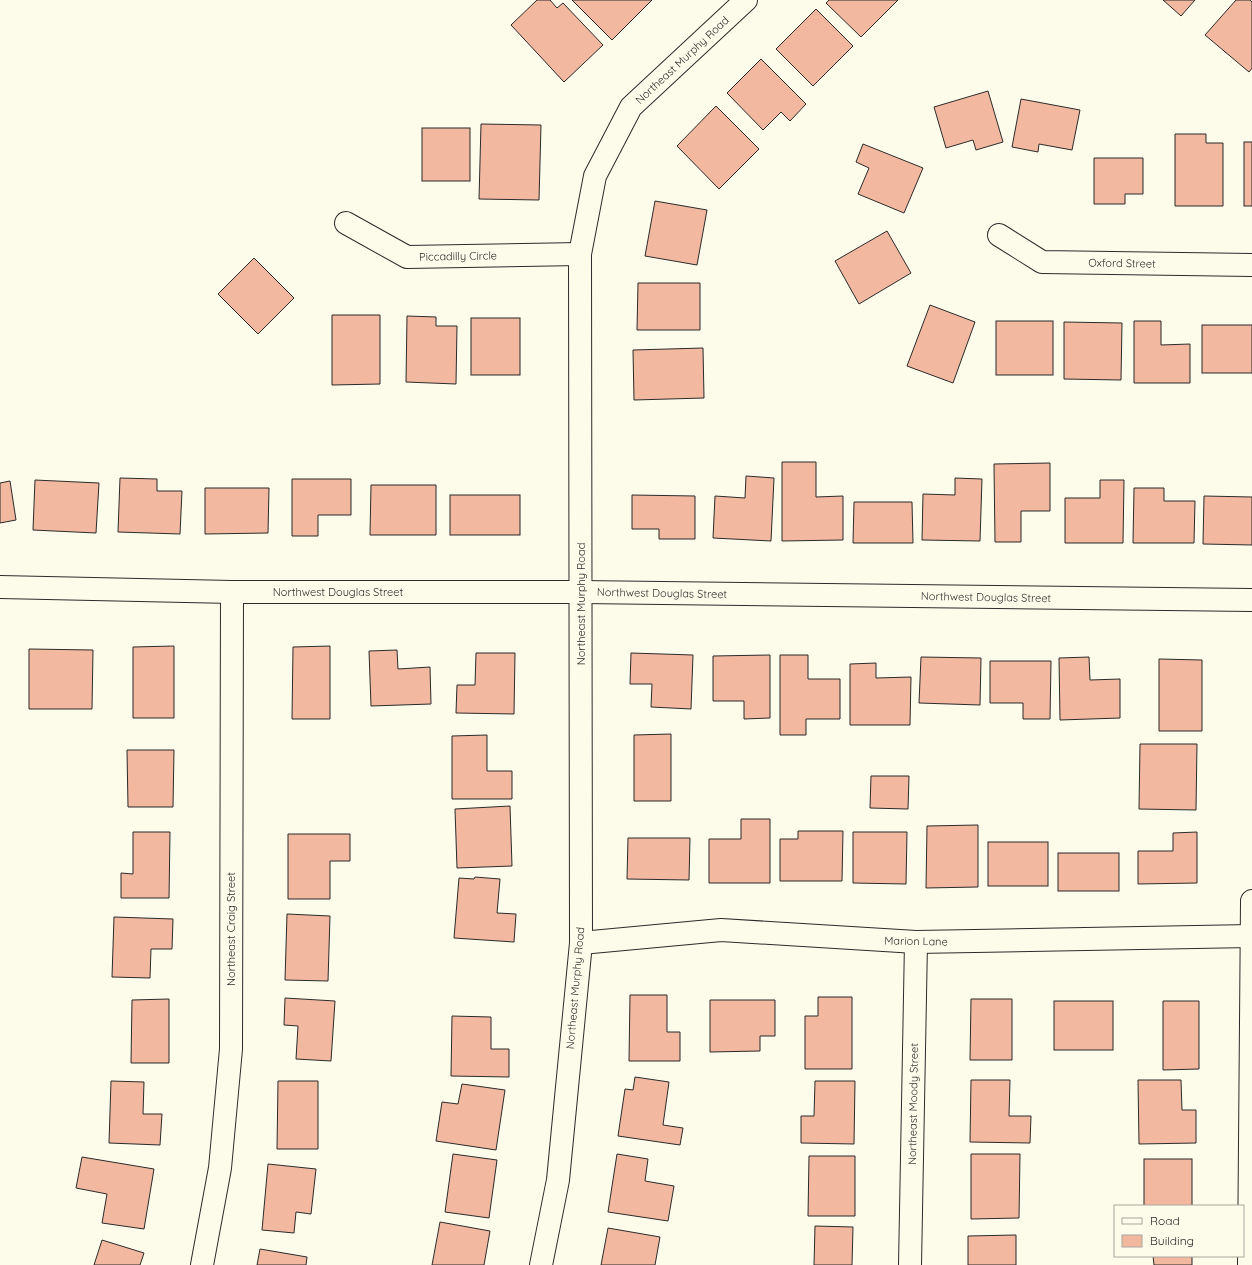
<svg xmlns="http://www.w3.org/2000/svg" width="1252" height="1265" font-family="Quicksand,sans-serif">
	<rect width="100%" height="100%" fill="#fdfbea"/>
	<g fill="#f2b8a0" stroke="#2b2b2b">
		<path d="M537,0H550L557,8L563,3L603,45L564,82L511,25Z"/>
		<path d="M572,0H652L612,40Z"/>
		<path d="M829,0H898L861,37L826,3Z"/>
		<path d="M1163,0H1195L1181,16Z"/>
		<path d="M1236,0H1250L1252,2V68L1249,72L1205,35Z"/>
		<path d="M816,9L853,46L813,86L776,49Z"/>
		<path d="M761,59L806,104L790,121L781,112L763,130L727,93Z"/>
		<path d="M988,91L1003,142L976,150L973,140L946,148L934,107Z"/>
		<path d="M1021,99L1080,110L1072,150L1039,144L1038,152L1012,147Z"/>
		<path d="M716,106L759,149L719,189L677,146Z"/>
		<path d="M481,124L541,125L539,200L479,199Z"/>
		<rect x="422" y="128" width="48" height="53"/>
		<path d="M1175,134H1206V143H1223V206H1175Z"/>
		<rect x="1244" y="142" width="8" height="64"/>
		<path d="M863,144L923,168L904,213L858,194L869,168L856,162Z"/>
		<path d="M1094,158H1143V194H1125V204H1094Z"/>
		<path d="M655,201L707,210L697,265L645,256Z"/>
		<path d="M887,231L911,273L859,304L835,261Z"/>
		<path d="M254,258L294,298L258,334L218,294Z"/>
		<path d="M638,283H700V330H637Z"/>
		<path d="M930,305L975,322L953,383L907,366Z"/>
		<path d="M332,315H380V384L332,385Z"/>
		<path d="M407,316L436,317V326H457L456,384L406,382Z"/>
		<rect x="471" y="318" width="49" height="57"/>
		<rect x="996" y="321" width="57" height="54"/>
		<path d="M1134,321H1161V345L1190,344V383H1134Z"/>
		<path d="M1064,322L1122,323L1121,380L1064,379Z"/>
		<rect x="1202" y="325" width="50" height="48"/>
		<path d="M703,348L704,398L634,400L633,350Z"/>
		<path d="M782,462H816V497L843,496V540L782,541Z"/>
		<path d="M1050,463V511H1021V542H995L994,464Z"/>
		<path d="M746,476L774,478L771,541L713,538L715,496L745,498Z"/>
		<path d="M120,478L157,479V491H182L180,534L118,532Z"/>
		<path d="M955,478L982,479L980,541L922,540L923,494L955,495Z"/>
		<path d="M292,479H351V515H318V536H292Z"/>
		<path d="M35,480L99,483L96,533L33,530Z"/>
		<path d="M1100,480H1124L1123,543H1065V498H1100Z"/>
		<path d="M10,481L16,520L0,523V483Z"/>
		<path d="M371,485H436V535H370Z"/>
		<path d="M205,488H269L268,533L205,534Z"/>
		<path d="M1134,488H1164V501H1195L1194,543H1133Z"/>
		<rect x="450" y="495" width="70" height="40"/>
		<path d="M632,495L695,496V539H659V529H632Z"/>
		<path d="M1204,496L1252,497V545L1203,544Z"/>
		<path d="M854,502H912L913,543H853Z"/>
		<path d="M174,646V718H133V647Z"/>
		<path d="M330,646V719H292L293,647Z"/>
		<path d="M29,649L93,650L92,709H29Z"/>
		<path d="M397,650L398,669L430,667L431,704L371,706L369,651Z"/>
		<path d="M476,653H515L514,714L456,713L457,685H475Z"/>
		<path d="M631,653L693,655L691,709L651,707L652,684H630Z"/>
		<path d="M770,655V718L744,719V701H713V656Z"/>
		<path d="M780,655H808V679H840V719H806V735H780Z"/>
		<path d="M921,657L981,658L980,705L919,703Z"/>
		<path d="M1089,657L1090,680L1120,679V718L1060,720L1059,658Z"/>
		<path d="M1159,659L1202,660V731H1159Z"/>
		<path d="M990,661H1051L1050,719H1023V703H990Z"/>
		<path d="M876,663V678L911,677L910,725H850V664Z"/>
		<path d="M671,734V801H634V735Z"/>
		<path d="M487,735V771H512V799H452V736Z"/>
		<path d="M1140,744H1197L1196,810L1139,809Z"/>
		<path d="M127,750H174L173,807H128Z"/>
		<path d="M871,776H909L908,809L870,808Z"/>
		<path d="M510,806L512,866L457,868L455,809Z"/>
		<path d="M741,819H770V883H709V839H741Z"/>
		<path d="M978,825V887L926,888L927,826Z"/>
		<path d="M798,831H843L842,881H780V839H798Z"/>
		<path d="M133,832H170L169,898H121V873L133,874Z"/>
		<path d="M853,832H907L906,884L853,883Z"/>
		<path d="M1197,832V883L1138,884V851H1173V833Z"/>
		<path d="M288,834H350V861H330V899H288Z"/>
		<path d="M628,838H690L689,880L627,879Z"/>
		<rect x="988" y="842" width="60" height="44"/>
		<rect x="1058" y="853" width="61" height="38"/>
		<path d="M475,877L500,879L497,913L516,914L514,942L454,938L459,878L474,879Z"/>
		<path d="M287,914L330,916L328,981L285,980Z"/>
		<path d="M114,917L173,919L172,949H151L150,978L112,977Z"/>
		<path d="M630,995H667V1032H680V1061H629Z"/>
		<path d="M818,997H852V1069H805V1016H818Z"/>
		<path d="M285,998L335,1001L331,1061L296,1059L298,1026L284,1025Z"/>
		<path d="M169,999V1063H131L132,1000Z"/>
		<path d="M971,999H1012V1060H970Z"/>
		<path d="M710,1000H775V1036H760V1051L710,1052Z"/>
		<rect x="1054" y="1001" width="59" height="49"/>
		<path d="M1163,1001H1199V1069L1163,1070Z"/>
		<path d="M452,1016L491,1017V1049H509V1077L451,1076Z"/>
		<path d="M635,1077L669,1082L663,1125L683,1128L680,1145L618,1136L625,1089L633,1090Z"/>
		<path d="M971,1080H1010L1009,1116H1031L1030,1143L970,1142Z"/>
		<path d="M1138,1080H1181L1182,1110H1196V1143L1139,1144Z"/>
		<path d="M111,1081L144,1082L143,1114H162L160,1145L109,1143Z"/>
		<path d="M278,1081H318V1149H277Z"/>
		<path d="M815,1081H855L854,1144L801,1143V1116H814Z"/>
		<path d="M462,1084L505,1090L496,1150L436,1141L442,1102L458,1104Z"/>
		<path d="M453,1154L497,1160L489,1218L445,1212Z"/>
		<path d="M617,1154L648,1159L645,1181L674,1186L668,1221L608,1212Z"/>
		<path d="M971,1154H1020L1019,1218L971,1219Z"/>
		<path d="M809,1156H855V1216H808Z"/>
		<path d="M82,1157L154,1169L144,1229L102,1223L107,1194L76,1188Z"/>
		<rect x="1144" y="1159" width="48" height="47"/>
		<path d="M268,1164L316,1169L311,1214L296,1212L294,1233L262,1230Z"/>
		<path d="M440,1222L490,1231L484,1265H432Z"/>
		<path d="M815,1226L853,1227L852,1265H814Z"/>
		<path d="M608,1228L660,1237L655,1265H601Z"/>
		<path d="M1016,1235V1265H968V1236Z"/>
		<path d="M102,1240L144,1253L140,1265H94Z"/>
		<path d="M260,1249L307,1257L306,1265H257Z"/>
		<path d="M1153,1256H1192V1265H1154Z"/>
	</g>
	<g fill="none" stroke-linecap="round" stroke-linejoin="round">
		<g stroke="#2b2b2b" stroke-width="24">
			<g id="minor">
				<path d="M346,223L407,257L580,254"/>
				<path d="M999,235L1042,262L1252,265"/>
				<path d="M0,587L232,592H581L1252,600"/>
				<path d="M581,943L721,930L916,942L1251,936"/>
				<path d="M202,1265L220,1168L231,1049L232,592"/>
				<path d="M541,1265L558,1180L581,943L580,254L595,176L631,107L746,0"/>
				<path d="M910,1265L916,942"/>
				<path d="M1249,1265L1252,901"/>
			</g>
		</g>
		<use href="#minor" stroke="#fdfbea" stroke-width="22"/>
	</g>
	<g text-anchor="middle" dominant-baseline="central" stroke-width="3" stroke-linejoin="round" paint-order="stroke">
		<g font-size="11" fill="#2b2b2b" stroke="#fdfbea">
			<text transform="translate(682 60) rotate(-43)">Northeast Murphy Road</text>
			<text transform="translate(458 256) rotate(-1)">Piccadilly Circle</text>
			<text transform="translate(1122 263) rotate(1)">Oxford Street</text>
			<text x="338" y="592">Northwest Douglas Street</text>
			<text transform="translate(662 593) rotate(1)">Northwest Douglas Street</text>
			<text transform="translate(986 597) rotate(1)">Northwest Douglas Street</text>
			<text transform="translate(581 604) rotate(-90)">Northeast Murphy Road</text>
			<text transform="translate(231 929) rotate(-90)">Northeast Craig Street</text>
			<text transform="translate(916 941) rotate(1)">Marion Lane</text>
			<text transform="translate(575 988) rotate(-85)">Northeast Murphy Road</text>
			<text transform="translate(913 1104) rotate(-89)">Northeast Moody Street</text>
		</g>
	</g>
	<rect x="1114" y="1205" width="130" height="52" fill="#fdfbea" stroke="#a9a89e"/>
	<rect x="1122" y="1218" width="20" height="6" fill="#fdfbea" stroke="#a9a89e"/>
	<text x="1150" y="1225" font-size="12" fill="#2b2b2b">Road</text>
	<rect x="1122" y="1235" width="20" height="12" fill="#f2b8a0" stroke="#a9a89e"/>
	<text x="1150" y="1245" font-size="12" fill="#2b2b2b">Building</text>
</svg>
